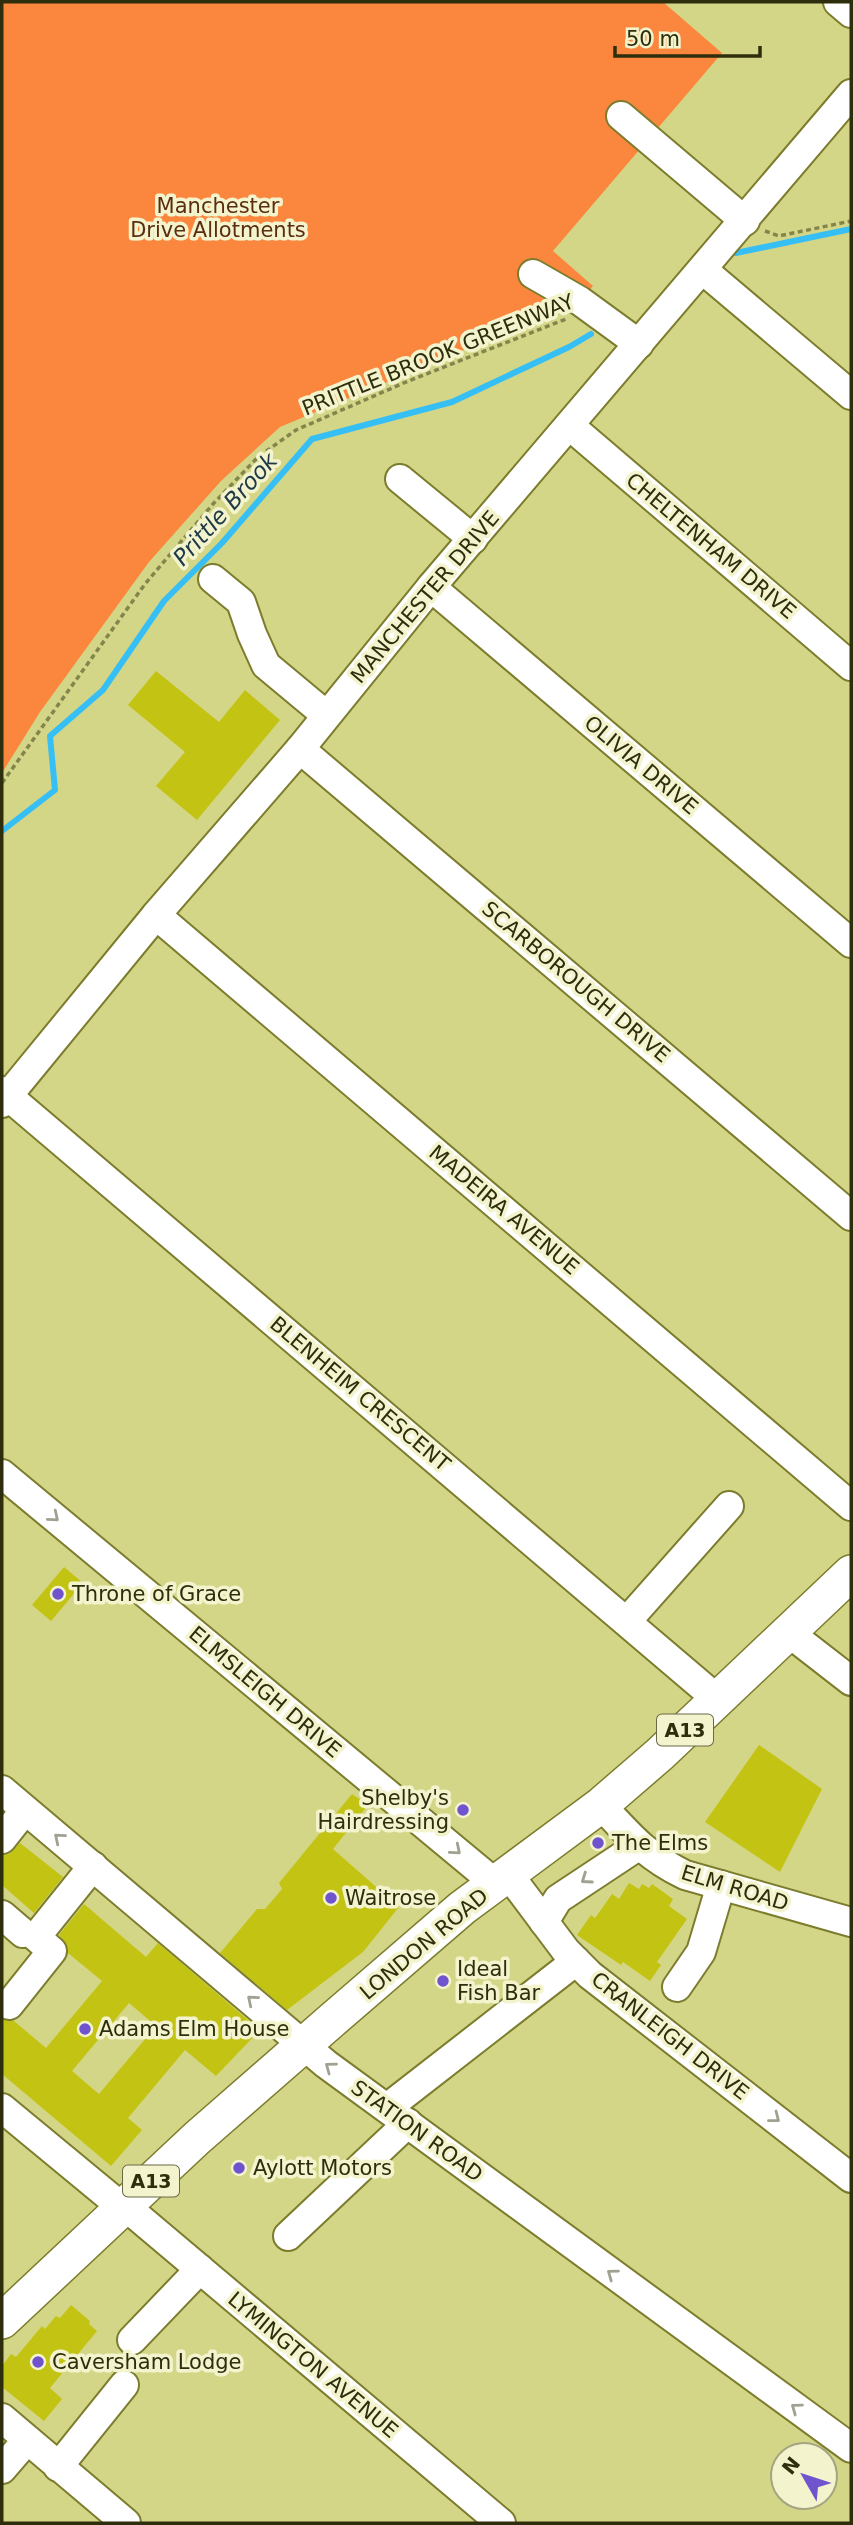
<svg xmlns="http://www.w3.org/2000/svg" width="853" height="2525" font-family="'DejaVu Sans',sans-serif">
	<rect width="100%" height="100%" fill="#d4d687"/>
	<path fill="#fb873f" d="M2,2H663L722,53L553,251L593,286L580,301L280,427L221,481L149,562L40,712L2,773Z"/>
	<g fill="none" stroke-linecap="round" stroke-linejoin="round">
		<g stroke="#36bff4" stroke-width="6">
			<path d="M736,253L851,229"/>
			<path d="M2,831L55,790L50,736L103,690L164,601L222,543L312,439L452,402L569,347L591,334"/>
		</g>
	</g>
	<g fill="#c3c313" fill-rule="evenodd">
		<path d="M156,671L219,722L245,690L280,720L197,820L156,786L185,752L128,705Z"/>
		<path d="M64,1567L83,1583L51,1621L32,1605Z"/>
		<path d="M759,1745L822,1789L780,1872L705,1822Z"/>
		<path d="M352,1794L368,1805L333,1849L399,1907L363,1952L287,2010L220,1953L257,1909H265L282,1889L279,1883Z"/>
		<path d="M20,1843L63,1877L34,1913L2,1885V1855L9,1854Z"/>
		<path d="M629,1883L639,1889L642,1884L649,1888L652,1884L673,1899L669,1906L687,1919L657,1962L661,1965L650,1981L623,1962L621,1965L577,1935L591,1915L595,1918L612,1894L619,1899Z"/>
		<path d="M84,1904L146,1957L158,1943L256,2027L257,2033L216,2076L185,2050L128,2118L142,2130L111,2166L2,2074V2019L14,2021L46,2048L102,1981L68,1953L67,1945L59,1935ZM129,2003L156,2026L99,2094L72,2071Z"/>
		<path d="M71,2305L90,2321L89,2324L97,2331L50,2388L62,2399L44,2421L2,2387V2366L11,2354L16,2357L42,2326L45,2329L56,2316L60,2318Z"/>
	</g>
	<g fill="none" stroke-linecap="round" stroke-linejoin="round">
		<g stroke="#7c7c2d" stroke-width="32">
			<g id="minor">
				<path d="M838,2L851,13"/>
				<path d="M621,116L745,221"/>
				<path d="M703,270L851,395"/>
				<path d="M533,274L580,301L639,344"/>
				<path d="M570,426L851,666"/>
				<path d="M400,479L473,539"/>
				<path d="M213,579L241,602L252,634L266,665L326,715"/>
				<path d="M431,587L851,943"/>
				<path d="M300,749L851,1216"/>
				<path d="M156,915L851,1506"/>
				<path d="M2,1091L717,1699"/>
				<path d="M2,1103L156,915L300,749L431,587L851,94"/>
				<path d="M2,1474L496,1884"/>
				<path d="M627,1621L729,1506"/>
				<path d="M788,1632L851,1681"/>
				<path d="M2,1790L326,2064L851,2448"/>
				<path d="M601,1805C630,1836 646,1856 685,1875L851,1922"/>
				<path d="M2,1839L25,1810"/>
				<path d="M509,1875L566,1951L590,1975L851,2178"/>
				<path d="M2,1915L23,1933"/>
				<path d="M544,1922L558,1899L638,1846"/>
				<path d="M677,1987L701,1952L721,1885"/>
				<path d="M9,2005L52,1951L36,1937L93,1866"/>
				<path d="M2,2108L123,2208"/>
				<path d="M387,2108L576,1961"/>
				<path d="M125,2206L501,2523"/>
				<path d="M288,2236L408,2123"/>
				<path d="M132,2340L200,2269"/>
				<path d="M2,2418L126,2523"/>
				<path d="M58,2467L124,2385"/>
				<path d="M2,2469L27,2440"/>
			</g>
		</g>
		<g stroke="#7c7c2d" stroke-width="38">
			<path id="major" d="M2,2321L197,2138L331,2021L462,1908L601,1805L660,1754L851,1573"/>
		</g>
		<g stroke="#84854c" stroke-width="3.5" stroke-dasharray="5 3.5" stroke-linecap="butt">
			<path d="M765,231L779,236L851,221"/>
			<path d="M2,783L145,584L213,504L258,457L296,430L406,382L566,319"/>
		</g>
		<use href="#minor" stroke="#fff" stroke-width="28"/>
		<use href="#major" stroke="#fff" stroke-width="35"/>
	</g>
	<defs><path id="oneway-chevron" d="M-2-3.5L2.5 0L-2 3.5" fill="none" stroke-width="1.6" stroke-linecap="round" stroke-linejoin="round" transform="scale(1.75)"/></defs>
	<g stroke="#a1a192">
		<use href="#oneway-chevron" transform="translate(54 1517) rotate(40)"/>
		<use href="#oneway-chevron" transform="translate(59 1838) rotate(-140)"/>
		<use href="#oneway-chevron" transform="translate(456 1850) rotate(40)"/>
		<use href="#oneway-chevron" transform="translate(586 1879) rotate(145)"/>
		<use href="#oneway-chevron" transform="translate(252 2000) rotate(-140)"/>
		<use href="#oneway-chevron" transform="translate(330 2067) rotate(-143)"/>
		<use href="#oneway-chevron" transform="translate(775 2118) rotate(38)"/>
		<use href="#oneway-chevron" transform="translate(612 2274) rotate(-144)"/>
		<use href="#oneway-chevron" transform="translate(796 2408) rotate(-144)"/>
	</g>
	<g fill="#7054cd" stroke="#f3f4ce" stroke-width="2.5">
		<circle cx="58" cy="1594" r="7"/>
		<circle cx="463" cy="1810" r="7"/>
		<circle cx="598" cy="1843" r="7"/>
		<circle cx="331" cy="1898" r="7"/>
		<circle cx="443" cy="1981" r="7"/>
		<circle cx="85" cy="2029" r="7"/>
		<circle cx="239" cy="2168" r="7"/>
		<circle cx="38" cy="2362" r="7"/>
	</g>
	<g text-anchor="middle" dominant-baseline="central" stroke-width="7" stroke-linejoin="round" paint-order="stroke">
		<g fill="#f3f4ce" stroke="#696947" stroke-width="2">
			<rect x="657" y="1714.5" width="56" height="31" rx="5"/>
			<rect x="123" y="2165.5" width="56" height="31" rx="5"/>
		</g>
		<g font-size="19" font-weight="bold" fill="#2e2e0d">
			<text x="685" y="1730">A13</text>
			<text x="151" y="2181">A13</text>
		</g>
		<g font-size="21" fill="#5b2d0f" stroke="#f3f4ce">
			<text x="218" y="206">Manchester<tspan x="218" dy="24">Drive Allotments</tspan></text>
		</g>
		<g font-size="21" fill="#2e2e0d" stroke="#f3f4ce">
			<text transform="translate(438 355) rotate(-22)">PRITTLE BROOK GREENWAY</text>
			<text transform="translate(711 546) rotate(40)">CHELTENHAM DRIVE</text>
			<text transform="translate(425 597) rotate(-50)">MANCHESTER DRIVE</text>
			<text transform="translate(641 765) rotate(40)">OLIVIA DRIVE</text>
			<text transform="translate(576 982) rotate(40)">SCARBOROUGH DRIVE</text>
			<text transform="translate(504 1210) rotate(40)">MADEIRA AVENUE</text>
			<text transform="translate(360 1394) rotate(40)">BLENHEIM CRESCENT</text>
			<text transform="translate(265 1692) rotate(40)">ELMSLEIGH DRIVE</text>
			<text transform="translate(735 1888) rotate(17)">ELM ROAD</text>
			<text transform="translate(424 1944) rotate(-40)">LONDON ROAD</text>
			<text transform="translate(670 2036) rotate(38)">CRANLEIGH DRIVE</text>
			<text transform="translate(417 2131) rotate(36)">STATION ROAD</text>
			<text transform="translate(313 2365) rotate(40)">LYMINGTON AVENUE</text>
		</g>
		<g font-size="21" fill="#2e2e0d" stroke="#f3f4ce" text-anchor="start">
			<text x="72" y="1594">Throne of Grace</text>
			<text x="449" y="1798" text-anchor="end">Shelby's<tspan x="449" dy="24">Hairdressing</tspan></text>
			<text x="612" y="1843">The Elms</text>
			<text x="345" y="1898">Waitrose</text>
			<text x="457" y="1969">Ideal<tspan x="457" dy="24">Fish Bar</tspan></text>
			<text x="99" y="2029">Adams Elm House</text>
			<text x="253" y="2168">Aylott Motors</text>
			<text x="52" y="2362">Caversham Lodge</text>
		</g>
		<g font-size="23" font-style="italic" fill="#1f3a46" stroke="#f3f4ce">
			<text transform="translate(225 509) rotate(-48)">Prittle Brook</text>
		</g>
	</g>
	<rect width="853" height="2525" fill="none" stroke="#2e2e0d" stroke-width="7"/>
	<g transform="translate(804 2476) rotate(309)"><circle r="33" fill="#f3f4ce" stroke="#a4a581" stroke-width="2"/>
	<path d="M0-5L12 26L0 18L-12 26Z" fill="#7054cd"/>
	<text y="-10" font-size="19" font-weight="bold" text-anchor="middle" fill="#2e2e0d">N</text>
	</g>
	<path d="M615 46v10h145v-10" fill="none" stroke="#2e2e0d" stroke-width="3.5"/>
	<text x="626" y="46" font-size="21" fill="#2e2e0d" stroke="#f3f4ce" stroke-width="5" paint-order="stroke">50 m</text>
</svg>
